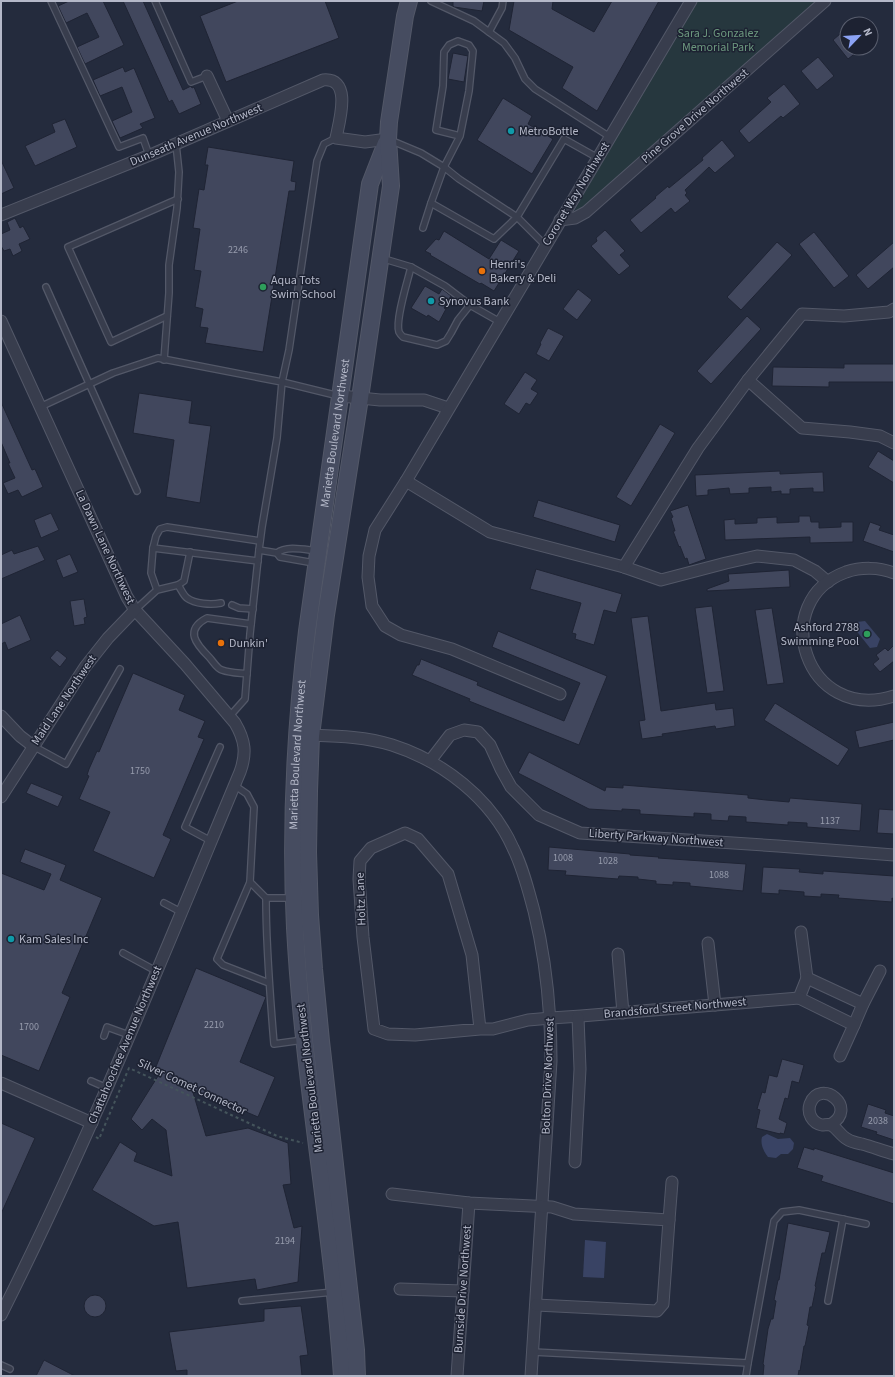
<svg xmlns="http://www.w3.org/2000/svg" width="895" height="1377" font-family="'Source Sans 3',sans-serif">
	<rect width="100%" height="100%" fill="#242b3d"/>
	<path fill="#26373e" d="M694,1H824L569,220Z"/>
	<g fill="#394364">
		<path d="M865,621L880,639L877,647L870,648L855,629L857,622Z"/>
		<path d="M767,1134L778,1139L790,1138L794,1143L793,1149L788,1154H781L776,1158L768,1157C764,1152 760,1144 762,1137Z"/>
		<path d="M585,1240L606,1242L604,1278L583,1277Z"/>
	</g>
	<g fill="#41475d" stroke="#1f2434">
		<path d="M69,1H103L124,45L85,64L77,47L99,37L87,13L66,23L58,6Z"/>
		<path d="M123,1H143L183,90L191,86L192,88L194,87L201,104L179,114L172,100L169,102Z"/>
		<path d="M238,1H325L339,38L226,82L200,16Z"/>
		<path d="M453,1H484L482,11L454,7L453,6Z"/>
		<path d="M514,1H553L552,9L594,32L612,1H659L597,111L562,88L573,67L509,30Z"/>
		<path d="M847,28V48H862L848,59L833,40Z"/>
		<path d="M453,53L468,56L464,82L448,79Z"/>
		<path d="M818,57L834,76L817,90L801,71Z"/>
		<path d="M123,67L125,72L134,68L155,118L140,124L143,128L120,138L112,121L132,112L122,87L100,96L93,80Z"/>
		<path d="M784,84L800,104L783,118L781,116L749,143L739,131L771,102L767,98Z"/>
		<path d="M503,98L532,116L528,124L553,139L532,174L477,140Z"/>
		<path d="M65,119L77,147L35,166L25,146L55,132L52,124Z"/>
		<path d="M722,140L735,156L715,173L709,167L685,190L687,193L685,195L690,201L675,213L671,208L641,233L630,220L656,198L655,197L668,186L669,188L703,160L702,158Z"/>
		<path d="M208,147L294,161L291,181L296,182L295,191H289L263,352L205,343L208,328L200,327L203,309L195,307L201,271L194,270L200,229L193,228L199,189L204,190L208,165H205Z"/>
		<path d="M1,160L14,188L1,194Z"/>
		<path d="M15,218L20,228L23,226L30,239L19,244L22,251L13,256L10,249L4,251L1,246V234L10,230L7,222Z"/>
		<path d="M605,230L625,251L620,255L630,266L619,275L591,246L597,241L596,238Z"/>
		<path d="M444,231L489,259L501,240L519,251L494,291L481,283L480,284L430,255L431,254L425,251L436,239L439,240Z"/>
		<path d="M814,232L849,276L834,288L799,244Z"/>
		<path d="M777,242L792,255L741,310L727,297Z"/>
		<path d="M894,242V267L868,289L856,275Z"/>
		<path d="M425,286L439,294L442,289L451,296L444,308L446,309L439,322L428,315L427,317L411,308Z"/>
		<path d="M578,289L592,300L577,320L563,309Z"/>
		<path d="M747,316L761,329L711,384L697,371Z"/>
		<path d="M548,328L564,336L549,361L536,354L541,344L540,343Z"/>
		<path d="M844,364H894V382H829V387L772,386L773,367L844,368Z"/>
		<path d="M525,372L537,380L531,389L538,393L530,405L526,403L519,414L504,404Z"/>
		<path d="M139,393L192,401L189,423L211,426L200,503L166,497L174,440L133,433Z"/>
		<path d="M1,402L32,470L35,469L43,487L22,497L18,490L8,494L3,483L15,478L8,463H10L1,442Z"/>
		<path d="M660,424L675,433L631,506L616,497Z"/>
		<path d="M878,451L894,461V483L868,467Z"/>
		<path d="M780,471V474L823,472L824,492H813V488L790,489V494H781V491L771,492V487L749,488V493L730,494L729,488L708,490V495L696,496L695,475Z"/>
		<path d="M538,500L620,525L615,542L533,517Z"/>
		<path d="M688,505L706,559L689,565L687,558L685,559L680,546L679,547L673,531H675L671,518L673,517L670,511Z"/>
		<path d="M51,513L59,530L41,538L34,520Z"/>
		<path d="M799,516H810L811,522H819V528L841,527V522H853V542L810,543V537L725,540L724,520L735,519V524L757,523V518L777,517V523L799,522Z"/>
		<path d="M870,522L881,526L879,530L894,535V552L863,541Z"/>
		<path d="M38,546L45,560L1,579V555L12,550L14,554Z"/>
		<path d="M70,554L78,572L63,578L56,560Z"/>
		<path d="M536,569L622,594L616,613L604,610L594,645L575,639L576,634L572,633L581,603L530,589Z"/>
		<path d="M789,570L790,587L707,591V589L729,581L728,574Z"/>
		<path d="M84,599L87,617L84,618L85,624L74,626L70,601Z"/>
		<path d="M712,606L724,691L707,693L695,608Z"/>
		<path d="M772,608L784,683L767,685L755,610Z"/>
		<path d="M20,615L31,640L8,650L5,642L1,644V624Z"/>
		<path d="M648,616L661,711L715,703L716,710L733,708L735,726L716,729L715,726L662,734L663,736L642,739L639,721L645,720L631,618Z"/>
		<path d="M498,631L607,676L579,745L469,701L470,699L412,675L417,665H419L421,659L478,682L477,685L564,721L580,683L492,647Z"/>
		<path d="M894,645V661L880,672L873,664L879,659L876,655L885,648L888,651Z"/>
		<path d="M57,650L67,658L60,667L50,658Z"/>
		<path d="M133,673L185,695L179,710L205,721L198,737L204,739L163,835L171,839L154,878L93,851L110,812L79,799L89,776L87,775L89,769L97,751L99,752Z"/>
		<path d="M775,703L849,749L838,766L764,720Z"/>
		<path d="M894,722V740L859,748L855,731Z"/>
		<path d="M529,752L605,791L606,787L623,788V785L748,795V798L766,800L789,802L790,798L862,804L860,831L807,827V823L788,822V825L746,822V817L729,816L728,821L711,820V814L694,813V817L640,814V810L622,809V811L589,809L518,773Z"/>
		<path d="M31,783L63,796L58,807L26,793Z"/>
		<path d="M879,809L894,810V834L877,833Z"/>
		<path d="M549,847L630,854V855L659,857L658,858L746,864L743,891L690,886V883L673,882V885L656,884V881L638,879V877L619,876L618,879L565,875L566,871L548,870Z"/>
		<path d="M25,849L66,865L60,880L102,898L62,993L70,997L39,1071L1,1055V873L44,890L51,874L20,862Z"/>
		<path d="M763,867L800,869L799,872L823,874V871L894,876V899L892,898V902L838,898L839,895L821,894V897L804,896V892L779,890V894L761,893Z"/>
		<path d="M196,968L266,997L240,1062L275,1077L258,1117L192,1089L206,1136L248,1128L288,1143L291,1184L283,1185L294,1228L302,1226L298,1282L257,1290L255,1279L187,1288L178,1222L154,1226L92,1190L120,1142L137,1153L134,1161L172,1176L166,1130L152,1119L142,1130L131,1119L158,1076L153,1074Z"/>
		<path d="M782,1059L804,1065L799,1083L792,1081L788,1099L785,1098L779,1119L787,1123L784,1134L780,1133V1134L756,1128L760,1110L757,1109L762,1092L765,1093L769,1075L777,1077Z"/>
		<path d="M868,1104L886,1110L885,1113L894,1116V1140L876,1134L877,1132L861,1127Z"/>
		<path d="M1,1123L35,1138L1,1214Z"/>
		<path d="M804,1147L814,1150V1148L894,1173V1204L821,1181L823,1176L797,1168Z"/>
		<path d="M788,1223L830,1232L825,1253H822L815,1286L816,1287L812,1307H810L807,1325L809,1326L805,1346H804L800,1371L799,1370L798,1376H763L764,1365L763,1364L768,1329L771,1319H773L776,1301L774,1300L778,1280H779Z"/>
		<circle cx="95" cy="1306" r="11"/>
		<path d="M301,1306L308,1355L300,1356L302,1376H187V1370L176,1371L169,1332L264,1321V1309Z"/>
		<path d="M44,1360L75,1376H36Z"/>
	</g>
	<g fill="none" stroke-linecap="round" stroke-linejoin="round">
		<g stroke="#535868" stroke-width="8">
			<g id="service">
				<path d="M51,1L119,147L143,138L149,155"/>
				<path d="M155,1L191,82L207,76"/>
				<path d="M431,1L474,21L489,32L502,8L503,1"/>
				<path d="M489,32L504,43L515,58L525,79L535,89L610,137"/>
				<path d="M336,138L324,144L317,161L289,350L282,382L339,396"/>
				<path d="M390,140L421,153L444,167L460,136L469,91L473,51L469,45L458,41L449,45L444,52L443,86L436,130L460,136"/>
				<path d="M423,228L431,203"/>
				<path d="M545,245L517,217L494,239L431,203L444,167L459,179L517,217L564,139L598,158"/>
				<path d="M381,258L411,267L445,286L470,305L500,322"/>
				<path d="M411,267C408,280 395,320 399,332C400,334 401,335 403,337L437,345L446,341L451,333L458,320L470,305"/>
				<path d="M46,287L137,491"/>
				<path d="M167,316L111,342L68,247L178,199"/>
				<path d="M164,360L169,293V265L177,208L179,172L176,144"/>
				<path d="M40,407L113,373L158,358L282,382L277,438L262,527L259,550L277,553L280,557L314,563"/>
				<path d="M153,548L258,561"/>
				<path d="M277,553C287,545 306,550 318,551"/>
				<path d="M178,585C181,589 183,595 187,598C195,604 211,605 221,603"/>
				<path d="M157,590L151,573L153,548L156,536L160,529L167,527L260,541"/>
				<path d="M232,605L239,608L253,609"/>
				<path d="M135,610L157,590L178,585L184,581L190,552"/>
				<path d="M247,674C239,673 230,673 222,670C217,669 213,661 209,657C196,644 184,630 207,618L251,624"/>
				<path d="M229,717L245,699L250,634L259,550"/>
				<path d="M33,746L66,764L120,669"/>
				<path d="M234,785L247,794L254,807L250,882L266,898"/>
				<path d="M211,841L185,827L220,747"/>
				<path d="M250,882L217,959L223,965L269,983"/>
				<path d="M292,898H266C266,947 270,996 274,1044L303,1040"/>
				<path d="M164,903L181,912"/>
				<path d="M123,953L156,971"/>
				<path d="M104,1036L107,1027L129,1035"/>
				<path d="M91,1081L107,1088"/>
				<path d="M242,1301L333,1292"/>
				<path d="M828,1301L843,1219"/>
				<path d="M533,1352L748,1363L774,1221L782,1212L799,1210L866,1224"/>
				<path d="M1,1365L10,1369"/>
				<path d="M746,1376L748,1363"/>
			</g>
		</g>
		<g stroke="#535868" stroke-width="13">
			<g id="minor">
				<path d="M207,76L228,121"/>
				<path d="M1,215L155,153L323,80C353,77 339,122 336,138L365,142L388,139"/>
				<path d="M560,220L575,218L586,212L825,1"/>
				<path d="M1,321L127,597L135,610L185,664L235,723C245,740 247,753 240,772C164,954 90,1138 1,1315"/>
				<path d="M748,380L802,428L850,432L880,436L894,443"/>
				<path d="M341,396L380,400H424L448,408"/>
				<path d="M406,481L490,532L624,567L661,580L726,563L757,556L794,560L815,571L828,582"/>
				<path d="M624,567L698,448L748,380L802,314L844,316L889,312L894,309"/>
				<path d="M894,573C879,567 861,567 846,572C767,601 805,724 894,696"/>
				<path d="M560,694L452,649L401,635L385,626L372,606L368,577L369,556L375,530L406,481L691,1"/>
				<path d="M1,716L20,736L33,746"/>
				<path d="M305,735C334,736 364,736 392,745C442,761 491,798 513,848C523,868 528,889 534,911C546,960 551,1010 551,1061L531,1376"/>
				<path d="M430,761L450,735L464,730L478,732L490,745L501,769L511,787L539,815L580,833L778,846L894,855"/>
				<path d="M1,797L85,667L108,638L135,610"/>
				<path d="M801,932L807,978"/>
				<path d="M708,943L715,1005"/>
				<path d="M618,954L623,1013"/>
				<path d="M799,998L807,978L863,1004"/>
				<path d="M854,1025L863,1004L880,971"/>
				<path d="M480,1029L472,955L448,874L418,839L405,833L371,848L360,861L359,879L363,937L374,1029L388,1034L415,1035L480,1029H493L528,1020L551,1018L581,1016L799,998L854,1025L840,1056"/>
				<path d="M1,1083L92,1123"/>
				<path d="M830,1125C860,1108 820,1077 810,1104C807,1113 812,1123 822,1125C825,1125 828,1124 831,1125C837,1128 841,1136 847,1139C851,1142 857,1143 862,1144C873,1147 883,1151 894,1154"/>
				<path d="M575,1162L580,1069L578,1017"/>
				<path d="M392,1194L469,1203L552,1207L574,1214L669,1220L663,1304L657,1311L536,1305"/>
				<path d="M669,1220L672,1182"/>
				<path d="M400,1289L463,1291"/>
				<path d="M457,1376L469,1203"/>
			</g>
		</g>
		<g stroke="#535868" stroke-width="18">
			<g id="secondary">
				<path id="s1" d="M342,1376C332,1226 303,1078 295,928C290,829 295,730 307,631L370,184L386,143"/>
				<path d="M357,1376L356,1350L321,1041L314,969L310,915L308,852L309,791L311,736L326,615L360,398L391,186L388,139L389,122L405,16L409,1"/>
			</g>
		</g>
		<path stroke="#44545b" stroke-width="2" stroke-dasharray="3 3" stroke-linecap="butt" d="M96,1137L99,1139L129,1068L277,1136L303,1143"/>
		<use href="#service" stroke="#383d4d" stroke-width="5.5"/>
		<use href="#minor" stroke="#383d4d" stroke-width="11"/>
		<use href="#secondary" stroke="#464c60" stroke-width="16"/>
	</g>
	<g fill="#0f9aa8" stroke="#1d2232" stroke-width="1.5">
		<circle cx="511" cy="131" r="4"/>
		<circle cx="431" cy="301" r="4"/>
		<circle cx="11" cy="939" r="4"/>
	</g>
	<g fill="#e8710a" stroke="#1d2232" stroke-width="1.5">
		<circle cx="482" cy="271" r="4"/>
		<circle cx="221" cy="643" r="4"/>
	</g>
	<g fill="#2e9e5b" stroke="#1d2232" stroke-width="1.5">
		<circle cx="263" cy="287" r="4"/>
		<circle cx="867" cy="634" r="4"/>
	</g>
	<g text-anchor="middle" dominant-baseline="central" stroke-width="3" stroke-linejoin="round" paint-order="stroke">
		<g font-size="10" fill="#979cad">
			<text x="238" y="250">2246</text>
			<text x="140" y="771">1750</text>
			<text x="830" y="821">1137</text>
			<text x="563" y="858">1008</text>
			<text x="608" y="861">1028</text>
			<text x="719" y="875">1088</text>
			<text x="214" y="1025">2210</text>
			<text x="29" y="1027">1700</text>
			<text x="878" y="1121">2038</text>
			<text x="285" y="1241">2194</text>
		</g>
		<g font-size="12" fill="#6c987e" stroke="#1d2232">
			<text x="718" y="33">Sara J. Gonzalez<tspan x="718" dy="14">Memorial Park</tspan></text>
		</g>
		<g font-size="12" fill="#b4b8c8" stroke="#1d2232">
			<text transform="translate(695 116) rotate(-41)">Pine Grove Drive Northwest</text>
			<text transform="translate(196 135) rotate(-23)">Dunseath Avenue Northwest</text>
			<text transform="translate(576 194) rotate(-59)">Coronet Way Northwest</text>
			<text stroke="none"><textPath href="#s1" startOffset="948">Marietta Boulevard Northwest</textPath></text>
			<text transform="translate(105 547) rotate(65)">La Dawn Lane Northwest</text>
			<text transform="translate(64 700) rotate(-56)">Maid Lane Northwest</text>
			<text stroke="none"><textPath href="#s1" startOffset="624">Marietta Boulevard Northwest</textPath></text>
			<text transform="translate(656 838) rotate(4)">Liberty Parkway Northwest</text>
			<text transform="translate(361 899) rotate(-92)">Holtz Lane</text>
			<text transform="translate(675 1008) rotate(-5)">Brandsford Street Northwest</text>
			<text transform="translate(125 1045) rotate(-67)">Chattahoochee Avenue Northwest</text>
			<text transform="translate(548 1076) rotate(-88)">Bolton Drive Northwest</text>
			<text transform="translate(310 1078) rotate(-97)">Marietta Boulevard Northwest</text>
			<text transform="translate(192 1087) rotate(25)">Silver Comet Connector</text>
			<text transform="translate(463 1289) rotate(-86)">Burnside Drive Northwest</text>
		</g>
		<g font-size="12" fill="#b4b8c8" stroke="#1d2232" text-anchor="start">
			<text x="519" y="131">MetroBottle</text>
			<text x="490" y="264">Henri's<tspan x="490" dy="14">Bakery &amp; Deli</tspan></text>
			<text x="271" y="280">Aqua Tots<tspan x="271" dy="14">Swim School</tspan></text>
			<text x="439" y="301">Synovus Bank</text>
			<text x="859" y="627" text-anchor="end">Ashford 2788<tspan x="859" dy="14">Swimming Pool</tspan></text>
			<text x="229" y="643">Dunkin'</text>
			<text x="19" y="939">Kam Sales Inc</text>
		</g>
	</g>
	<rect width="895" height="1377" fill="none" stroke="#b4b8c8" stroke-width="4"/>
	<g transform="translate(859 36) rotate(65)"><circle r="19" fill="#1d2232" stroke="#595e6e"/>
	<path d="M0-3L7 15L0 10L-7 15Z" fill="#8ca3f5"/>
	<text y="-6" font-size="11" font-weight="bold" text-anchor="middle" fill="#b4b8c8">N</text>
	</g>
</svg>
